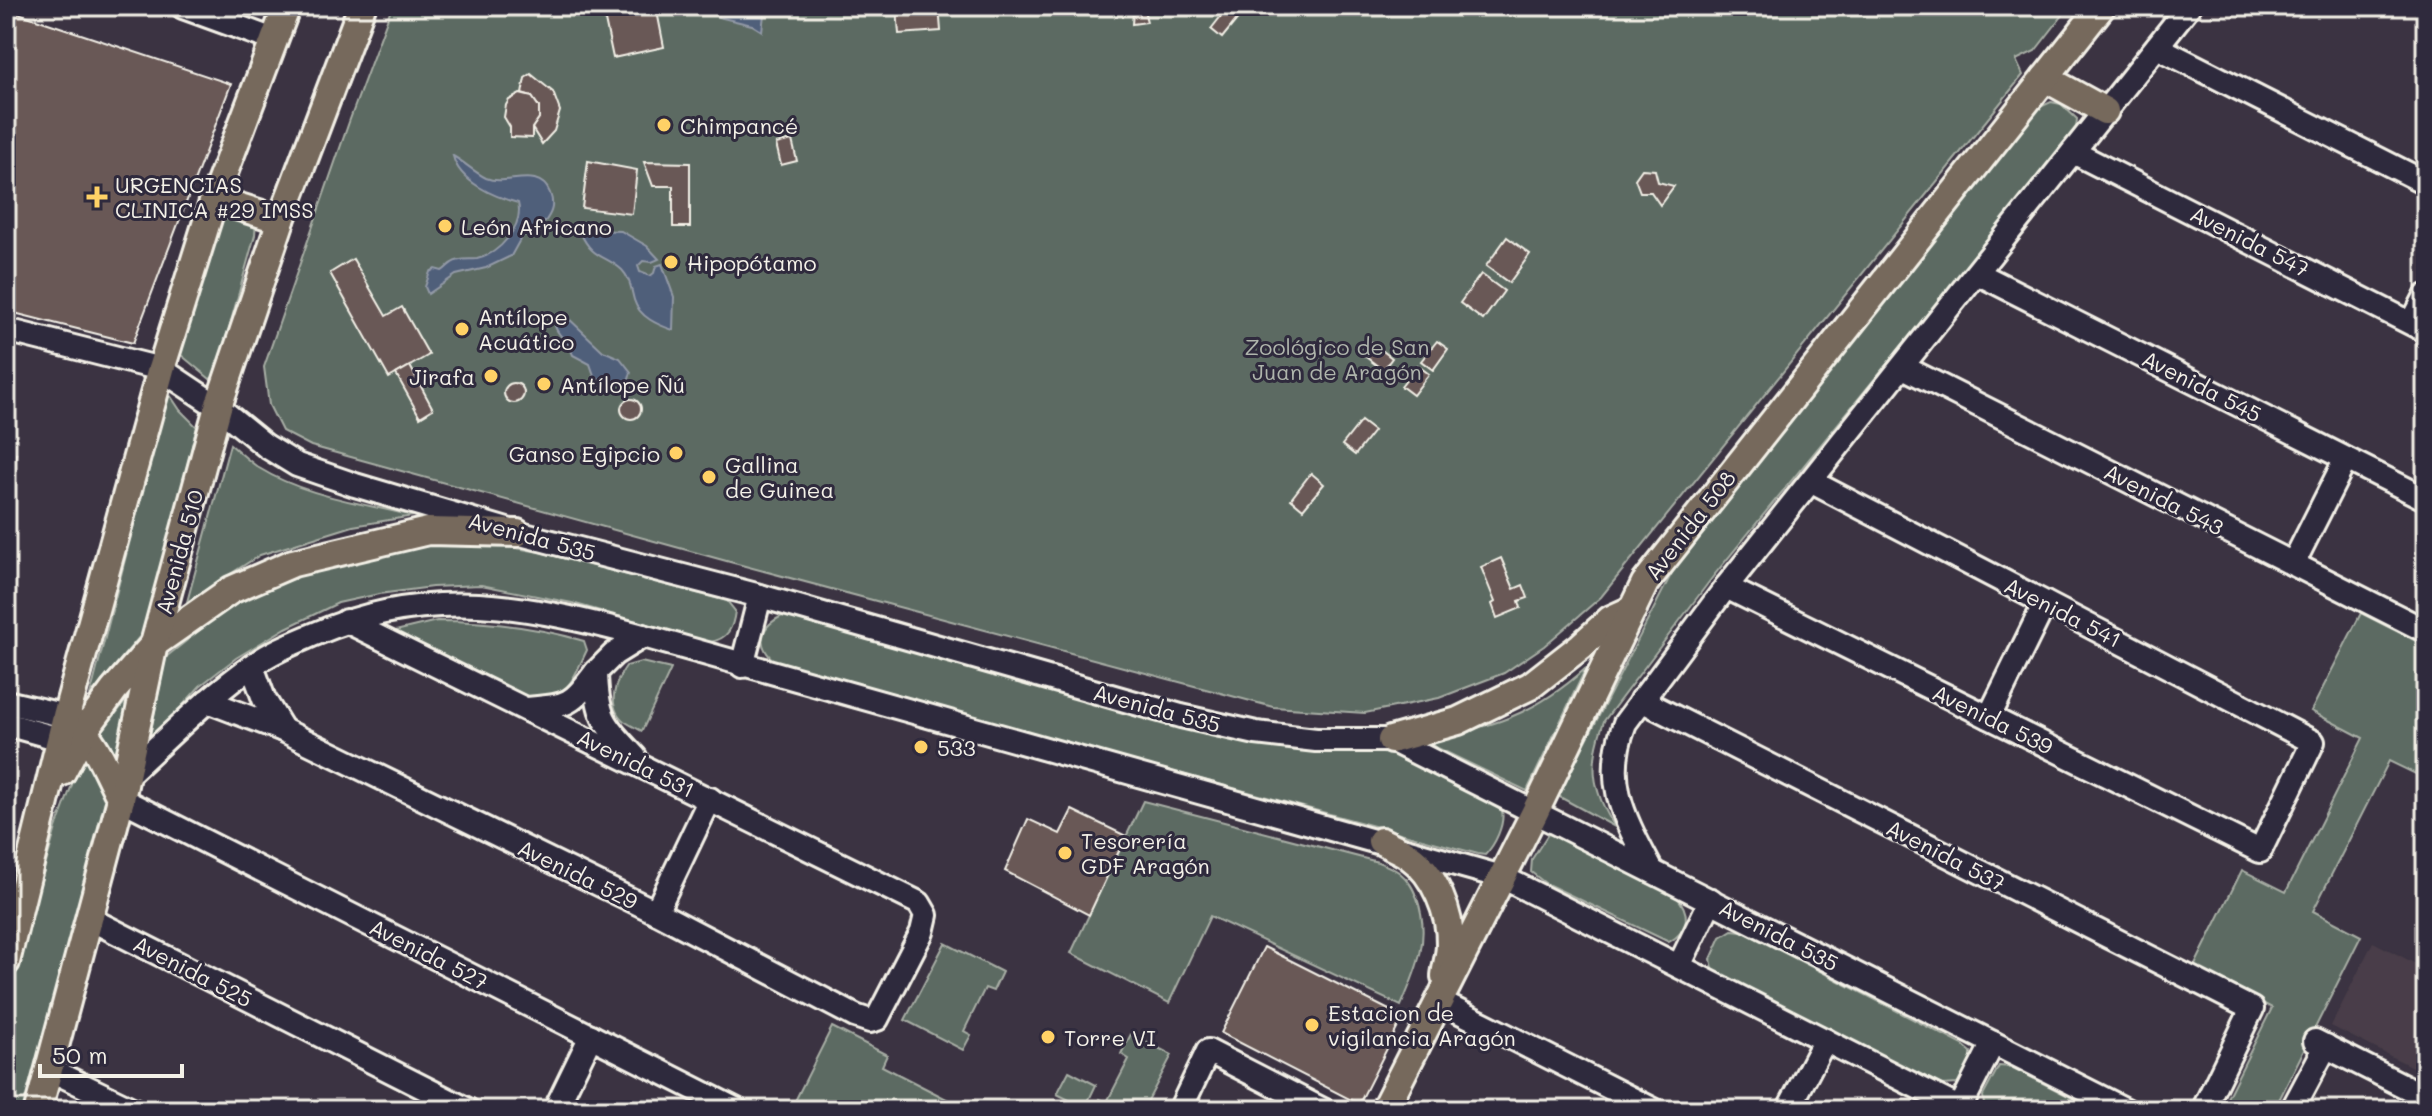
<svg xmlns="http://www.w3.org/2000/svg" width="2432" height="1116" font-family="Mali,sans-serif">
	<rect width="100%" height="100%" fill="#3b3342"/>
	<filter id="ink" filterUnits="userSpaceOnUse"><feTurbulence type="fractalNoise" baseFrequency=".0125" numOctaves="2"/><feDisplacementMap in="SourceGraphic" scale="16" xChannelSelector="R" yChannelSelector="G"/><feConvolveMatrix kernelMatrix="1 2 1 2 8 2 1 2 1" color-interpolation-filters="sRGB"/></filter>
	<g filter="url(#ink)">
		<path fill="#493e48" d="M2373,942L2426,969V1074L2331,1026Z"/>
		<g fill="#5b6b62" stroke="#a8aea5" stroke-width="2">
			<path d="M392,6H2070L2035,51L2016,60L2023,75L1601,597L1544,646L1504,673L1439,698L1365,713L1273,707L730,562L311,446L282,431L269,405L264,367L349,122Z"/>
			<path d="M2051,102L2061,104L2077,119L2076,128L2061,151L1715,574L1604,721C1589,763 1591,789 1615,827L1558,796L1676,565L1696,535L2038,108Z"/>
			<path d="M227,214L256,221L255,235L216,375L210,379L175,350L212,222Z"/>
			<path d="M168,392L180,410L197,427L146,629L90,696Z"/>
			<path d="M230,444C239,452 249,461 259,468C304,496 363,503 413,516L353,526L260,555L187,602Z"/>
			<path d="M440,542L491,544L540,552L727,601L735,611C733,628 728,639 710,642L572,603L481,585L432,587L379,594L338,603L286,628L236,658L200,686L158,733L149,739L166,657L225,610L259,589L310,569L394,548Z"/>
			<path d="M2361,613L2426,646V779L2389,761L2313,911L2361,936L2274,1110H2221L2272,1008L2194,967L2242,870L2286,892L2363,738L2311,711Z"/>
			<path d="M782,616L806,620L1223,735L1387,748L1488,802L1502,811C1505,824 1495,845 1485,855L1478,854L781,666C758,650 754,630 782,616Z"/>
			<path d="M437,621C485,621 537,627 584,641L587,650C572,681 565,707 525,696L387,633Z"/>
			<path d="M641,662L671,669L642,731C636,728 630,725 624,721C606,706 615,682 626,666Z"/>
			<path d="M1586,668L1527,791L1419,739C1489,729 1533,716 1586,668Z"/>
			<path d="M132,693L29,1107L21,1110L6,1109V1003L56,828L73,782L101,733Z"/>
			<path d="M1143,801L1378,862C1385,865 1394,868 1400,873C1409,880 1413,888 1417,898C1431,938 1417,969 1401,1006L1210,916L1169,1003L1071,953Z"/>
			<path d="M1548,834L1556,835L1675,895C1691,912 1690,930 1669,942L1545,883L1531,872L1532,859Z"/>
			<path d="M1732,930L1742,931L1963,1045L1971,1052V1065L1958,1084L1941,1085L1722,979L1713,969L1711,959L1721,937Z"/>
			<path d="M945,943L1002,972L993,991L985,988L964,1031L971,1035L963,1050L905,1020Z"/>
			<path d="M832,1027L887,1055L882,1066L968,1110L791,1109Z"/>
			<path d="M1131,1034L1172,1055L1143,1110H1095L1100,1099L1107,1102L1129,1059L1121,1054Z"/>
			<path d="M1999,1066L2011,1067L2096,1110H1993L1984,1105L1983,1096Z"/>
			<path d="M1069,1071L1096,1085L1085,1108L1057,1094Z"/>
		</g>
		<g fill="#505e7a" stroke="#9299a6" stroke-width="2">
			<path d="M716,6H765L762,31L752,25L718,17Z"/>
			<path d="M453,156C464,162 474,172 486,178C506,187 539,165 550,193C555,206 551,214 544,223L535,225L534,230L522,236L511,256L486,268L456,275L428,294L425,287L430,272L435,269L442,271C446,269 448,265 452,263C459,258 469,260 477,259C499,254 524,226 518,203C495,197 459,182 453,156Z"/>
			<path d="M592,230L621,231L647,246L659,259L652,262L643,261L638,266L640,272L650,276L654,273L656,266L662,264L674,297L673,330C658,325 639,317 634,300C631,289 630,278 622,270C604,254 593,260 580,232Z"/>
			<path d="M565,315L603,351L620,358L631,372L628,383L595,378L590,364L573,355C568,339 558,337 555,326Z"/>
		</g>
		<g fill="#695857" stroke="#f4f1e8" stroke-width="2">
			<path d="M602,6H656L664,47L613,58Z"/>
			<path d="M939,6L941,31L899,34L897,9Z"/>
			<path d="M1120,6H1150L1144,10L1147,22L1132,24L1133,12Z"/>
			<path d="M1229,6H1248L1222,38L1211,29Z"/>
			<path d="M6,9L231,84L133,343L6,311Z"/>
			<path d="M531,74L553,92L560,111L554,131L542,144L532,128L539,118V107L532,97L522,94L525,78Z"/>
			<path d="M520,94L532,97L539,107V118L532,128V138L510,137V127L504,117L506,105L509,100Z"/>
			<path d="M792,140L797,161L781,165L776,144Z"/>
			<path d="M588,161L637,170L632,214L582,208Z"/>
			<path d="M644,162L690,163V227H673V186H653Z"/>
			<path d="M1642,169L1655,170L1658,182L1674,186L1660,205L1651,192H1640L1635,179Z"/>
			<path d="M1507,237L1530,254L1509,283L1486,266Z"/>
			<path d="M353,259L386,316L402,307L429,355L389,378L330,273Z"/>
			<path d="M1481,274L1504,291L1483,320L1460,303Z"/>
			<path d="M1437,341L1448,349L1433,370L1421,361Z"/>
			<path d="M1371,342L1392,358L1383,370L1362,354Z"/>
			<path d="M1417,365L1429,374L1413,395L1401,386Z"/>
			<path d="M410,366L433,409L420,417L396,374Z"/>
			<circle cx="514" cy="393" r="10"/>
			<circle cx="631" cy="409" r="10"/>
			<path d="M1361,421L1374,431L1355,455L1342,445Z"/>
			<path d="M6,451L16,453L6,493Z"/>
			<path d="M1311,473L1324,484L1303,509L1291,499Z"/>
			<path d="M1501,558L1514,589L1523,585L1528,598L1519,601L1521,608L1497,618L1492,604L1495,602L1481,567Z"/>
			<path d="M1072,810L1126,836L1089,915L1005,871L1028,819L1060,834Z"/>
			<path d="M1264,947L1403,1017L1359,1104L1221,1033Z"/>
		</g>
		<g fill="none" stroke-linecap="round" stroke-linejoin="round">
			<g stroke="#f4f1e8" stroke-width="28">
				<g id="minor">
					<path d="M183,7L274,40"/>
					<path d="M2157,47L2426,183"/>
					<path d="M2073,152L2426,331"/>
					<path d="M1977,273L2426,499"/>
					<path d="M2412,323L2426,296"/>
					<path d="M6,330L161,369L218,407L266,446L297,465L355,485L517,533L760,596L1181,716L1256,733L1316,740H1391L2126,1110"/>
					<path d="M1903,367L2426,631"/>
					<path d="M2293,564L2346,459"/>
					<path d="M1726,587L2260,851L2313,742L1812,482"/>
					<path d="M252,666L264,699L283,730"/>
					<path d="M742,666L760,596"/>
					<path d="M1641,700L2252,1009L2203,1110"/>
					<path d="M207,701L283,730L656,912L855,1016L870,1021L877,1019L922,932L926,915L919,903L346,621"/>
					<path d="M6,702L66,716"/>
					<path d="M526,709C570,705 570,706 596,672"/>
					<path d="M1989,717L2045,603"/>
					<path d="M6,724L60,739"/>
					<path d="M635,757C604,724 597,718 596,672L614,654L643,636"/>
					<path d="M126,776C168,738 208,696 255,664C273,651 294,643 315,634C429,585 528,605 643,636L1502,877L1963,1110"/>
					<path d="M121,799L737,1110"/>
					<path d="M1652,871C1625,819 1602,782 1625,723L1726,587L2189,6"/>
					<path d="M656,912L710,799"/>
					<path d="M90,919L468,1110"/>
					<path d="M1679,966L1711,900"/>
					<path d="M1440,1002L1654,1110"/>
					<path d="M2315,1041L2426,1097"/>
					<path d="M49,1069L134,1110"/>
					<path d="M1960,1108L1993,1043"/>
					<path d="M555,1110L591,1036"/>
					<path d="M1180,1110L1208,1051L1323,1110"/>
					<path d="M1788,1110L1825,1040"/>
					<path d="M2292,1110L2326,1046"/>
				</g>
			</g>
			<g stroke="#f4f1e8" stroke-width="32">
				<g id="major">
					<path d="M2045,78L2105,111"/>
					<path d="M214,199L281,220"/>
					<path d="M72,721C97,741 106,771 121,799"/>
					<path d="M1391,740L1458,721L1530,686L1581,646L1611,619L1633,609"/>
					<path d="M62,772L84,731L114,690L154,644L231,590L293,563L428,531L517,533"/>
					<path d="M1381,841C1390,846 1401,850 1409,856C1435,874 1451,914 1450,945C1450,955 1446,966 1445,976"/>
					<path d="M6,962L66,716L161,369L214,199L287,6"/>
					<path d="M38,1110L121,799L154,644L218,407L281,220L362,6"/>
					<path d="M1384,1110L1535,812L1645,583L2102,6"/>
				</g>
			</g>
			<use href="#minor" stroke="#2f2a3d" stroke-width="22"/>
			<use href="#major" stroke="#76695c" stroke-width="26"/>
		</g>
	</g>
	<g fill="#ffd166" stroke="#2f2a3d" stroke-width="3">
		<circle cx="664" cy="125" r="8"/>
		<path d="M93 185h8v8h8v8h-8v8h-8v-8h-8v-8h8z"/>
		<circle cx="445" cy="226" r="8"/>
		<circle cx="671" cy="262" r="8"/>
		<circle cx="462" cy="329" r="8"/>
		<circle cx="491" cy="376" r="8"/>
		<circle cx="544" cy="384" r="8"/>
		<circle cx="676" cy="453" r="8"/>
		<circle cx="709" cy="477" r="8"/>
		<circle cx="921" cy="747" r="8"/>
		<circle cx="1065" cy="853" r="8"/>
		<circle cx="1312" cy="1025" r="8"/>
		<circle cx="1048" cy="1037" r="8"/>
	</g>
	<g text-anchor="middle" dominant-baseline="central" stroke-width="6" stroke-linejoin="round" paint-order="stroke">
		<g font-size="22" fill="#f4f1e8" stroke="#2f2a3d" text-anchor="start">
			<text x="680" y="125">Chimpancé</text>
			<text x="115" y="184">URGENCIAS<tspan x="115" dy="25">CLINICA #29 IMSS</tspan></text>
			<text x="461" y="226">León Africano</text>
			<text x="687" y="262">Hipopótamo</text>
			<text x="478" y="316">Antílope<tspan x="478" dy="25">Acuático</tspan></text>
			<text x="475" y="376" text-anchor="end">Jirafa</text>
			<text x="560" y="384">Antílope Ñú</text>
			<text x="660" y="453" text-anchor="end">Ganso Egipcio</text>
			<text x="725" y="464">Gallina<tspan x="725" dy="25">de Guinea</tspan></text>
			<text x="937" y="747">533</text>
			<text x="1081" y="840">Tesorería<tspan x="1081" dy="25">GDF Aragón</tspan></text>
			<text x="1328" y="1012">Estacion de<tspan x="1328" dy="25">vigilancia Aragón</tspan></text>
			<text x="1064" y="1037">Torre VI</text>
		</g>
		<g font-size="22" fill="#f4f1e8" stroke="#2f2a3d">
			<text transform="translate(2250 241) rotate(27)">Avenida 547</text>
			<text transform="translate(2202 386) rotate(27)">Avenida 545</text>
			<text transform="translate(2164 499) rotate(27)">Avenida 543</text>
			<text transform="translate(1690 525) rotate(-52)">Avenida 508</text>
			<text transform="translate(532 536) rotate(15)">Avenida 535</text>
			<text transform="translate(179 552) rotate(-75)">Avenida 510</text>
			<text transform="translate(2063 612) rotate(27)">Avenida 541</text>
			<text transform="translate(1157 708) rotate(15)">Avenida 535</text>
			<text transform="translate(1993 719) rotate(26)">Avenida 539</text>
			<text transform="translate(636 763) rotate(26)">Avenida 531</text>
			<text transform="translate(1946 855) rotate(27)">Avenida 537</text>
			<text transform="translate(578 874) rotate(26)">Avenida 529</text>
			<text transform="translate(1779 935) rotate(27)">Avenida 535</text>
			<text transform="translate(429 954) rotate(27)">Avenida 527</text>
			<text transform="translate(193 971) rotate(27)">Avenida 525</text>
		</g>
		<g font-size="22" fill="#afb5ac" stroke="#2f2a3d">
			<text x="1337" y="346">Zoológico de San<tspan x="1337" dy="25">Juan de Aragón</tspan></text>
		</g>
	</g>
	<rect width="2432" height="1116" fill="none" stroke="#2f2a3d" stroke-width="32"/>
	<rect x="16" y="16" width="2400" height="1084" fill="none" stroke="#f4f1e8" stroke-width="3" filter="url(#ink)"/>
	<path d="M40 1064v12h142v-12" fill="none" stroke="#f4f1e8" stroke-width="4"/>
	<text x="52" y="1064" font-size="24" fill="#f4f1e8" stroke="#2f2a3d" stroke-width="6" paint-order="stroke">50 m</text>
</svg>
